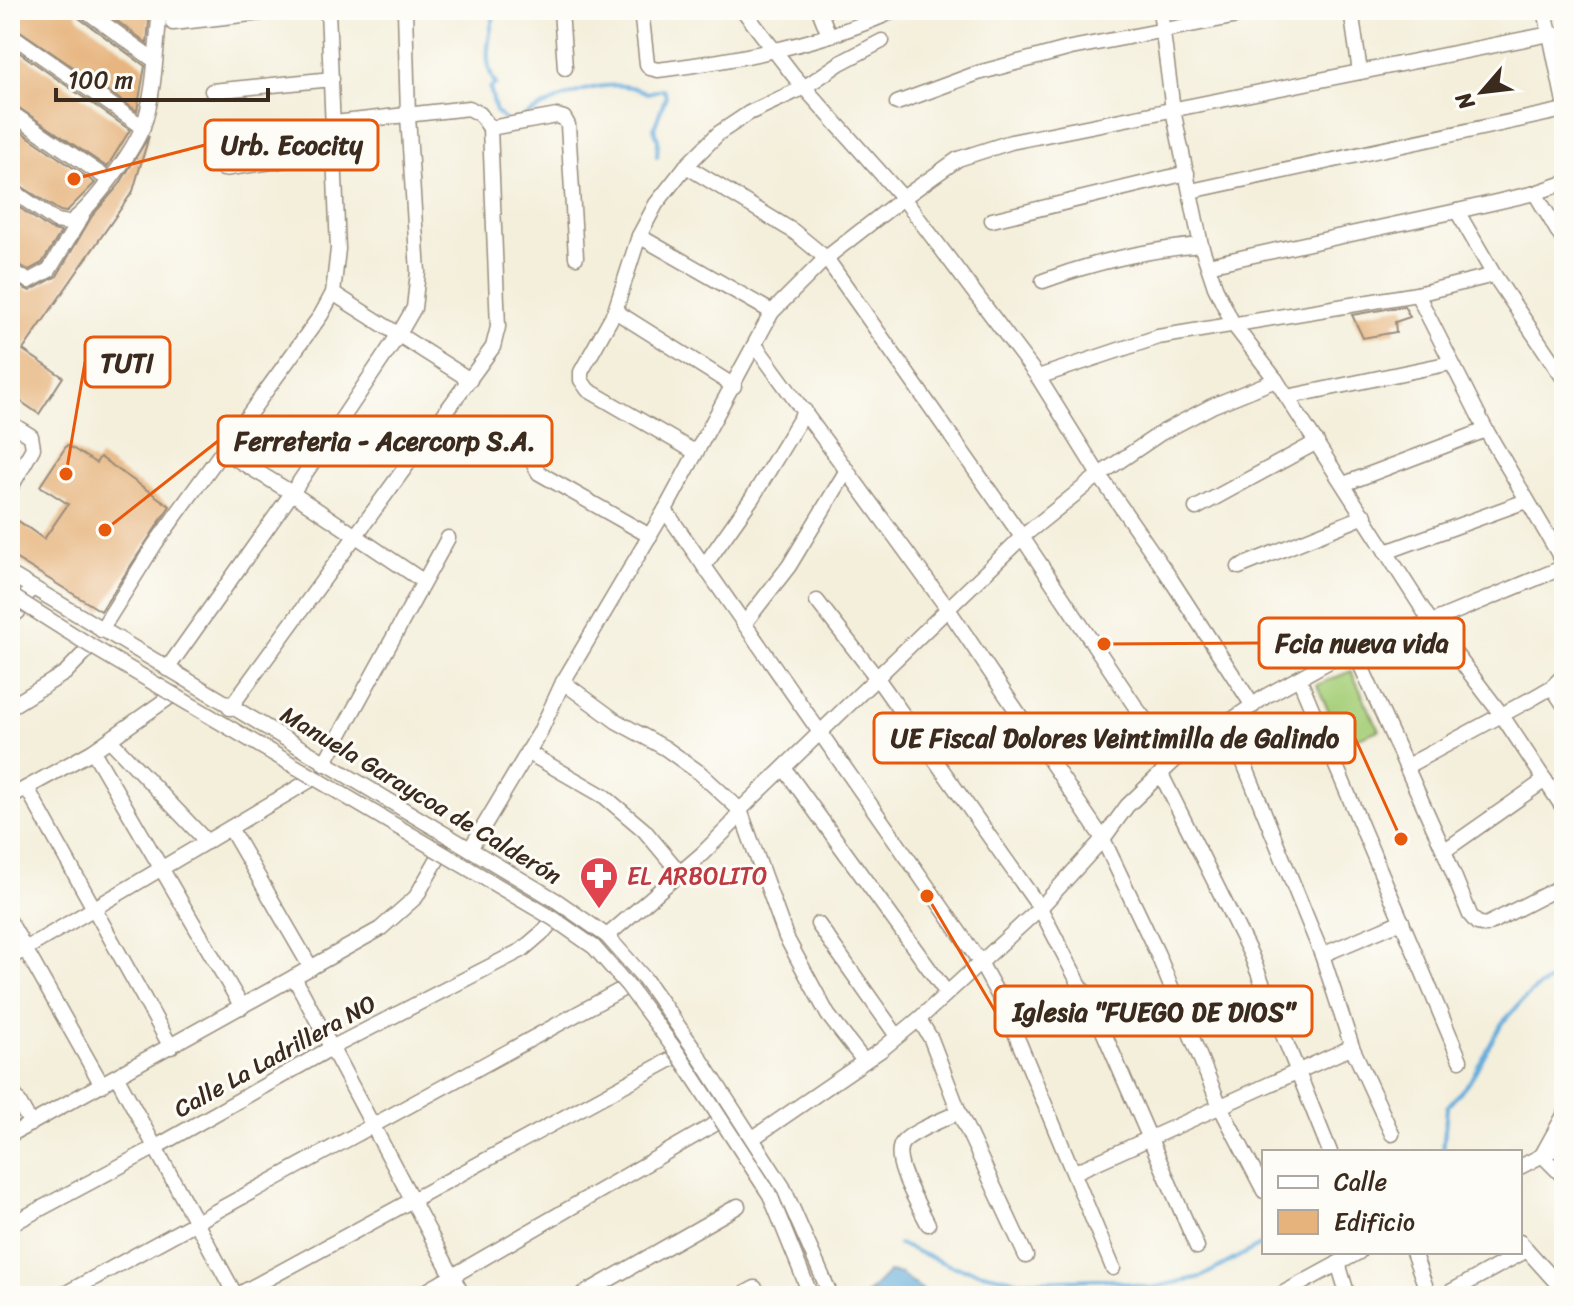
<svg xmlns="http://www.w3.org/2000/svg" width="1574" height="1306" font-family="Sriracha,sans-serif">
	<rect width="100%" height="100%" fill="#fdfcf7"/>
	<filter id="ink" filterUnits="userSpaceOnUse"><feTurbulence type="fractalNoise" baseFrequency=".0125" numOctaves="2"/><feDisplacementMap in="SourceGraphic" scale="16" xChannelSelector="R" yChannelSelector="G"/><feConvolveMatrix kernelMatrix="1 2 1 2 8 2 1 2 1" color-interpolation-filters="sRGB"/></filter>
	<filter id="wash" filterUnits="userSpaceOnUse"><feTurbulence type="fractalNoise" baseFrequency=".006" numOctaves="4" result="noise"/><feDisplacementMap in="SourceGraphic" scale="32" xChannelSelector="R" yChannelSelector="G"/><feGaussianBlur stdDeviation="1.8" result="paint"/><feColorMatrix in="noise" values="0 0 0 0 0 0 0 0 0 0 0 0 0 0 0 0 0 1.4 0 .05"/><feComposite in="paint" operator="in"/></filter>
	<g filter="url(#wash)">
		<rect width="100%" height="100%" fill="#f4efdb"/>
		<path fill="#a8d07b" stroke="#727d4c" stroke-width="2" d="M1351,671L1379,730L1343,744L1317,685Z"/>
		<path fill="#63abda" stroke="#4f6a7c" stroke-width="2" d="M889,1272L901,1274L931,1296H865Z"/>
		<g fill="none" stroke-linecap="round" stroke-linejoin="round">
			<g stroke="#63abda" stroke-width="4">
				<path d="M495,10C490,32 481,65 496,84L490,88L496,112L505,120"/>
				<path d="M525,116C559,97 610,73 647,93L663,89L666,96L654,128L658,140L657,157"/>
				<path d="M1443,1152L1447,1107L1470,1081L1502,1023L1525,998L1540,986L1564,974"/>
				<path d="M899,1244L951,1266L1019,1281L1105,1279L1151,1288L1201,1277L1264,1243"/>
			</g>
		</g>
		<g id="blocks">
			<g fill="#e6b37c">
				<path d="M10,10H75L79,18L145,66L137,111L10,24Z"/>
				<path d="M102,10H150L147,43Z"/>
				<path d="M10,46L130,130L107,167L10,102Z"/>
				<path d="M10,124L95,183L66,212L60,211L10,179Z"/>
				<path d="M149,136L133,191L23,350L63,377L39,414L10,394V282L30,291L57,276L92,216L119,185Z"/>
				<path d="M10,201L50,229L61,232L42,263L29,270L10,261Z"/>
				<path d="M1404,306L1410,317L1395,322L1396,332L1363,338L1352,315Z"/>
				<path d="M67,445L96,463L100,457L170,506L101,611L10,555V515L44,539L68,504L40,486Z"/>
			</g>
		</g>
	</g>
	<g filter="url(#ink)">
		<use href="#blocks" fill-opacity="0" stroke="#988c7c" stroke-width="2"/>
		<g fill="none" stroke-linecap="round" stroke-linejoin="round">
			<g stroke="#988c7c" stroke-width="17">
				<g id="minor">
					<path d="M85,10L154,60"/>
					<path d="M561,10L565,68"/>
					<path d="M641,10L647,64L650,68L658,70C739,60 822,44 896,10"/>
					<path d="M743,10L794,76L903,198L1038,377L1099,475L1166,572L1253,706"/>
					<path d="M819,10L829,35"/>
					<path d="M1160,10L1173,110L1201,245L1215,287L1233,324L1276,380L1431,622L1501,714L1564,809"/>
					<path d="M1351,10L1360,72"/>
					<path d="M1545,10L1564,102"/>
					<path d="M173,23L287,10"/>
					<path d="M10,34L143,127"/>
					<path d="M212,91L332,79"/>
					<path d="M897,103L978,73L1071,48L1269,10"/>
					<path d="M10,112L109,180"/>
					<path d="M334,123L469,108L480,114L490,128L557,116L564,118L568,125L576,257"/>
					<path d="M686,166L793,231L826,258L1022,537L1137,709L1175,760"/>
					<path d="M223,169L335,153"/>
					<path d="M10,189L56,221L69,223C92,208 133,152 143,126C155,96 156,43 160,10"/>
					<path d="M1191,191L1564,110"/>
					<path d="M1535,193L1564,242"/>
					<path d="M1457,211L1494,275L1564,379"/>
					<path d="M992,220L1187,173"/>
					<path d="M639,236L772,312"/>
					<path d="M1208,265L1457,211L1535,193L1564,183"/>
					<path d="M10,271L29,281L49,270L82,216"/>
					<path d="M1043,281C1094,262 1147,250 1201,245"/>
					<path d="M333,293L470,380"/>
					<path d="M1417,294L1486,430L1564,563"/>
					<path d="M615,311L734,386"/>
					<path d="M755,345L948,609L1103,839L1158,955L1220,1106L1264,1191"/>
					<path d="M1038,377L1158,337L1417,294L1494,275"/>
					<path d="M1287,397L1451,363"/>
					<path d="M10,423L31,436L33,448L10,489"/>
					<path d="M535,444C530,457 531,461 539,473L650,536"/>
					<path d="M223,451L292,493L423,581"/>
					<path d="M695,452L588,390L581,380V372L615,311L639,236L656,204L686,166L719,133L749,113L805,87L840,63L882,41"/>
					<path d="M1344,484L1486,430"/>
					<path d="M1196,508L1317,442"/>
					<path d="M665,510L980,962L1003,1004L1113,1268"/>
					<path d="M1386,552L1526,501"/>
					<path d="M704,566L752,498L805,411"/>
					<path d="M1239,567L1365,516"/>
					<path d="M10,574L557,901L607,936L644,978L693,1047L783,1187L831,1296"/>
					<path d="M817,601L877,678L1040,908L1100,1024L1197,1247"/>
					<path d="M10,618L18,612L28,593"/>
					<path d="M744,624L789,566L847,470"/>
					<path d="M101,630L155,544L321,315L333,293L338,249L328,10"/>
					<path d="M1353,648L1444,851L1470,915L1477,923L1486,925L1564,885"/>
					<path d="M167,669L292,493L399,334L414,308L418,272L408,116L405,10"/>
					<path d="M1299,678L1460,1060"/>
					<path d="M563,682L616,721L665,748L700,773L740,810L786,937L828,1015L864,1061"/>
					<path d="M1552,687L1564,705"/>
					<path d="M10,707L65,673L91,646"/>
					<path d="M230,708L493,347L498,327L490,128"/>
					<path d="M1228,724L1322,955L1352,1047L1392,1134"/>
					<path d="M110,740L207,842"/>
					<path d="M93,751L242,1007"/>
					<path d="M527,752L605,797L644,830L680,873"/>
					<path d="M324,764L448,538"/>
					<path d="M1407,766L1533,698L1552,687L1564,675"/>
					<path d="M784,768L946,992"/>
					<path d="M1161,774L1251,955L1330,1152"/>
					<path d="M27,788L171,1047"/>
					<path d="M10,797L93,751L174,694"/>
					<path d="M230,828L311,968"/>
					<path d="M470,849L540,732L563,682L665,510L772,312L826,258L903,198L958,159L1011,142L1550,34L1564,35"/>
					<path d="M1444,851L1545,780"/>
					<path d="M10,922L102,1085"/>
					<path d="M818,924L897,1036"/>
					<path d="M607,936L702,854L732,824L740,810L1022,537L1099,475L1161,433L1212,406L1276,380"/>
					<path d="M1322,955L1402,921"/>
					<path d="M10,958L314,778"/>
					<path d="M294,977L463,1296"/>
					<path d="M919,1019L931,1039L959,1112L1026,1256"/>
					<path d="M117,1077L236,1296"/>
					<path d="M10,1087L31,1124"/>
					<path d="M1564,1115L1542,1155L1564,1177"/>
					<path d="M10,1135L380,929L416,897L442,851"/>
					<path d="M753,1138L881,1050L919,1019L1040,908L1103,839L1127,806L1175,760L1266,696L1353,648L1431,622L1564,567"/>
					<path d="M1520,1167L1564,1144"/>
					<path d="M1075,1172L1352,1047"/>
					<path d="M928,1224C920,1207 889,1158 903,1142C912,1131 945,1119 959,1112"/>
					<path d="M10,1225L156,1147L333,1047L522,950L544,931L554,919"/>
					<path d="M1520,1242L1564,1291"/>
					<path d="M1413,1252L1429,1296"/>
					<path d="M1338,1263L1348,1296"/>
					<path d="M10,1290L13,1296"/>
					<path d="M61,1296L628,986"/>
					<path d="M236,1296L679,1055"/>
					<path d="M418,1296L722,1120"/>
					<path d="M580,1296L738,1206"/>
					<path d="M740,1296L755,1288L758,1296"/>
					<path d="M1278,1296L1359,1252"/>
					<path d="M1443,1296L1527,1250"/>
				</g>
			</g>
			<use href="#minor" stroke="#fff" stroke-width="14"/>
			<g stroke="#988c7c" stroke-width="17" stroke-linecap="butt">
				<path id="minor-bridge" d="M10,595L91,646L554,919L594,947L628,986L679,1055L770,1195L811,1296"/>
			</g>
			<use href="#minor-bridge" stroke="#fff" stroke-width="14"/>
		</g>
	</g>
	<defs>
		<g id="pharmacy-pin" transform="scale(2)"><path d="M0 17L-7.5 6A9.5 9.5 0 1 1 7.5 6Z" fill="#e0444e" stroke="#fdfcf7"/><path d="M-2-6h4v4h4v4h-4v4h-4v-4h-4v-4h4Z" fill="#fff"/></g>
	</defs>
	<g fill-rule="evenodd">
		<use href="#pharmacy-pin" x="599" y="876"/>
	</g>
	<g text-anchor="middle" dominant-baseline="central" stroke-width="6" stroke-linejoin="round" paint-order="stroke">
		<g font-size="24" fill="#3b2a1e" stroke="#fdfcf7">
			<text transform="translate(421 795) rotate(31)">Manuela Garaycoa de Calderón</text>
			<text transform="translate(275 1056) rotate(-29)">Calle La Ladrillera NO</text>
		</g>
		<g font-size="24" fill="#be3a42" stroke="#fdfcf7" text-anchor="start">
			<text x="627" y="876">EL ARBOLITO</text>
		</g>
	</g>
	<path fill="none" stroke="#e8590c" stroke-width="3" d="M74 179L205 145M66 474L85 362M105 530L218 441M1104 644L1259 643M1401 839L1355 738M927 896L995 1011"/>
	<g fill="#e8590c" stroke="#fdfcf7" stroke-width="3">
		<circle cx="74" cy="179" r="8"/>
		<circle cx="66" cy="474" r="8"/>
		<circle cx="105" cy="530" r="8"/>
		<circle cx="1104" cy="644" r="8"/>
		<circle cx="1401" cy="839" r="8"/>
		<circle cx="927" cy="896" r="8"/>
	</g>
	<g fill="#fdfcf7" stroke="#e8590c" stroke-width="3">
		<rect x="205" y="120" width="173" height="50" rx="8"/>
		<rect x="85" y="337" width="85" height="50" rx="8"/>
		<rect x="218" y="416" width="334" height="50" rx="8"/>
		<rect x="1259" y="618" width="205" height="50" rx="8"/>
		<rect x="874" y="713" width="481" height="50" rx="8"/>
		<rect x="995" y="986" width="317" height="50" rx="8"/>
	</g>
	<g font-size="26" text-anchor="middle" font-weight="bold" fill="#3b2a1e">
		<text x="292" y="154">Urb. Ecocity</text>
		<text x="127" y="372">TUTI</text>
		<text x="385" y="450">Ferreteria - Acercorp S.A.</text>
		<text x="1362" y="652">Fcia nueva vida</text>
		<text x="1115" y="747">UE Fiscal Dolores Veintimilla de Galindo</text>
		<text x="1154" y="1021">Iglesia "FUEGO DE DIOS"</text>
	</g>
	<rect width="1574" height="1306" fill="none" stroke="#fdfcf7" stroke-width="40"/>
	<rect x="1262" y="1150" width="260" height="104" fill="#fdfcf7" stroke="#afa8a0" stroke-width="2"/>
	<rect x="1278" y="1176" width="40" height="12" fill="#ffffff" stroke="#afa8a0" stroke-width="2"/>
	<text x="1334" y="1190" font-size="24" fill="#3b2a1e">Calle</text>
	<rect x="1278" y="1210" width="40" height="24" fill="#e6b37c" stroke="#afa8a0" stroke-width="2"/>
	<text x="1334" y="1230" font-size="24" fill="#3b2a1e">Edificio</text>
	<g transform="translate(1482 92) rotate(242)" stroke="#fdfcf7" stroke-width="6" paint-order="stroke">
	<path d="M0-6L14 30L0 20L-14 30Z" fill="#3b2a1e"/>
	<text y="-12" font-size="22" font-weight="bold" text-anchor="middle" fill="#3b2a1e">N</text>
	</g>
	<path d="M56 88v12h212v-12" fill="none" stroke="#3b2a1e" stroke-width="4"/>
	<text x="68" y="88" font-size="24" fill="#3b2a1e" stroke="#fdfcf7" stroke-width="6" paint-order="stroke">100 m</text>
</svg>
